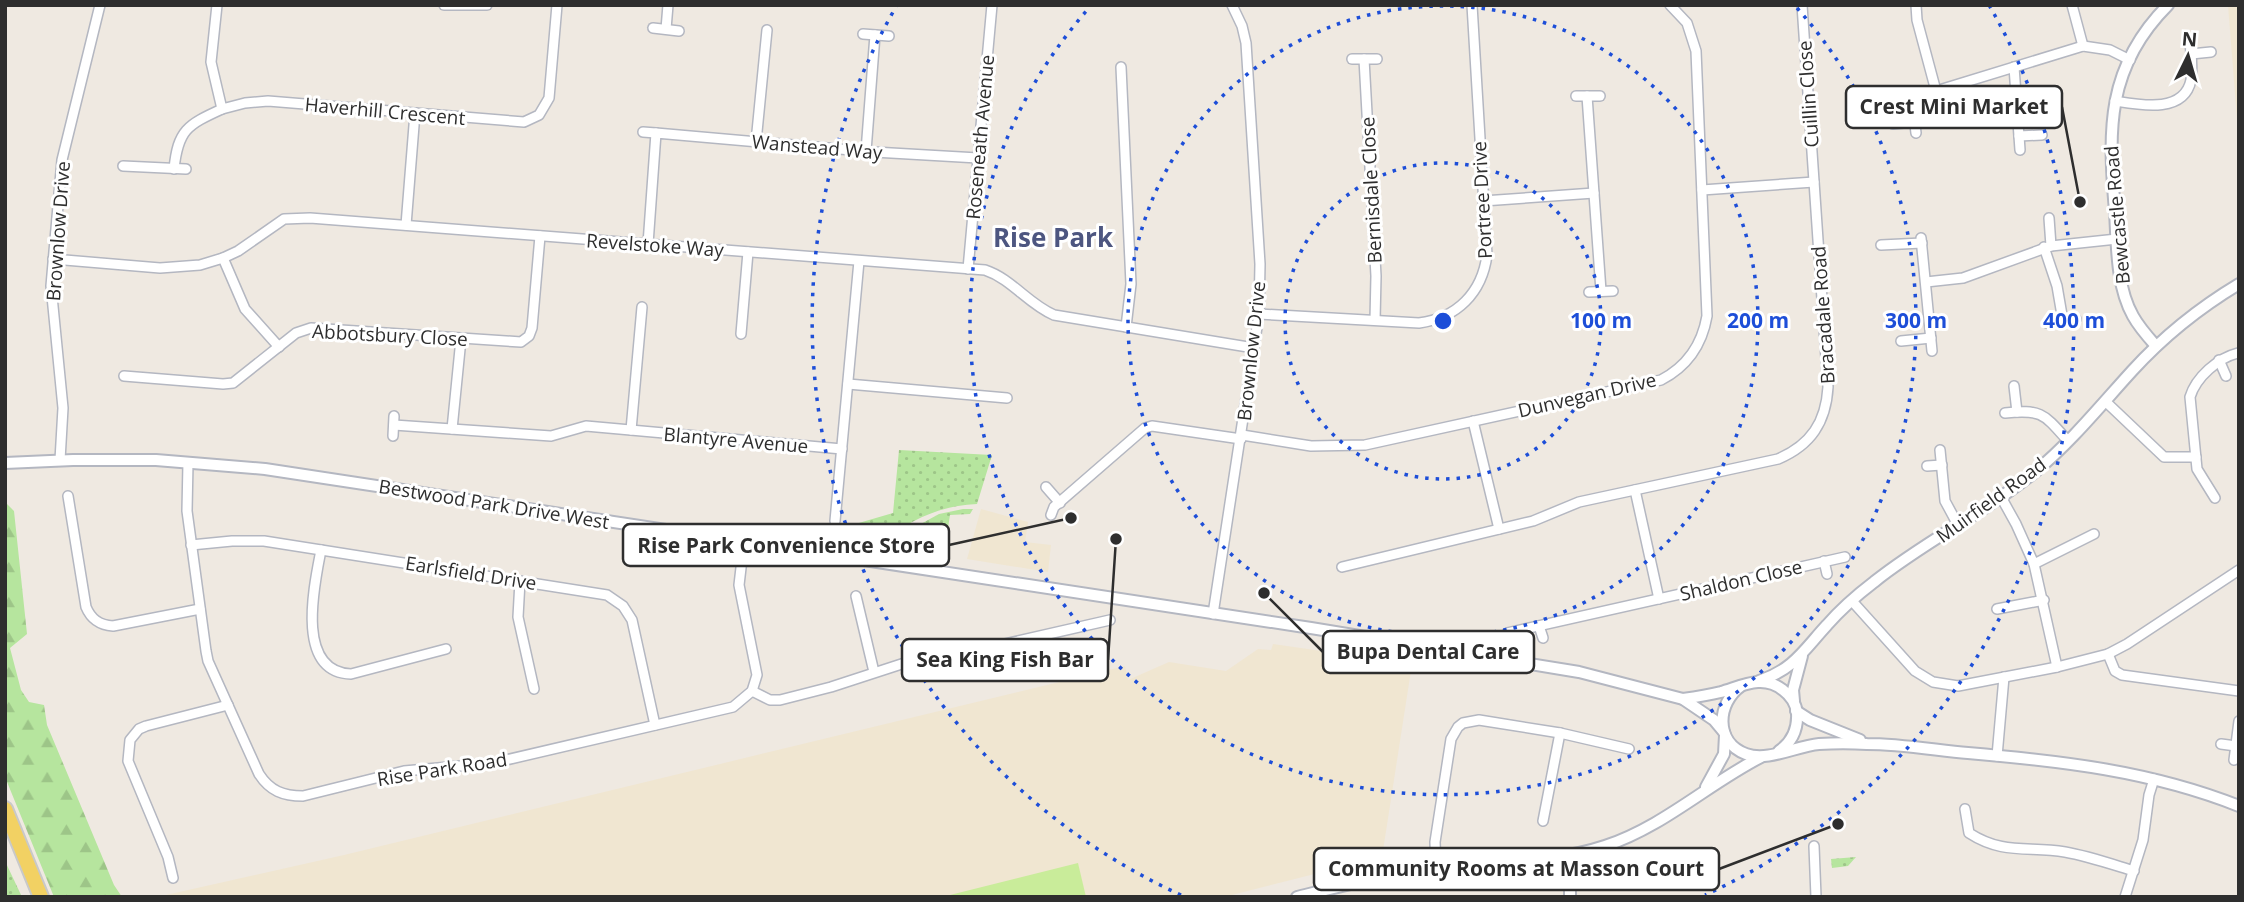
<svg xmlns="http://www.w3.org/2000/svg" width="2244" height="902" font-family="'Open Sans',sans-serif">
	<defs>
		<pattern id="green-dots" width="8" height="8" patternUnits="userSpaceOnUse" patternTransform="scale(1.75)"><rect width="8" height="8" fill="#b6e59e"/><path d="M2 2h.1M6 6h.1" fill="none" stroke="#9dc588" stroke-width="1.8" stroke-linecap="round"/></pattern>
		<pattern id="forest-firs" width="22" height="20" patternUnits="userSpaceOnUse" patternTransform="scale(1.75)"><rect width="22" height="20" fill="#b6e59e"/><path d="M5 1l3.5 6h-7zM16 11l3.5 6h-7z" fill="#9dc588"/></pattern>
	</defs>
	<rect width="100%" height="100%" fill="#efe9e1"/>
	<g fill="#f0e6d1">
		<path d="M2228,5H2239L2237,119Z"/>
		<path d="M981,509L1028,522L1025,542L1051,545L1048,572L967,559Z"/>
		<path d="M1273,644L1412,664L1382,857L1224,897H157L344,855L1125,666L1128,680L1169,662L1226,671L1258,649L1271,650Z"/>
	</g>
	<g fill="url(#green-dots)">
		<path d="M899,450L992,455L977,504C936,506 912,521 878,542L844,535L845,527L893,513Z"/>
		<path d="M963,509H973L970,514L950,515L944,554L904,551L884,544L939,514Z"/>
		<path d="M1856,857L1848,866L1832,868L1831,859Z"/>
		<path d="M5,861L22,897H5Z"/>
	</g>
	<path fill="url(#forest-firs)" d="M5,502L14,511L27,634L10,648L21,690L29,702L44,705L47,725L114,885L122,897H54L5,777Z"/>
	<path fill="#c9ec9a" d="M1078,863L1086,897H942Z"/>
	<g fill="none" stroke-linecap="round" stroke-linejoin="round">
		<g stroke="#b4b7c1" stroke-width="12">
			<g id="minor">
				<path d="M217,5L211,62L222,109L245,103L268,101L524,122L539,115L549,98L557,5"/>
				<path d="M444,5H487"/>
				<path d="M1916,5L1917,20L1936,91"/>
				<path d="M2072,5L2083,46"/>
				<path d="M653,28L679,31"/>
				<path d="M666,29L668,5"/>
				<path d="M863,34L889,36"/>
				<path d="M2191,54L2211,52"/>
				<path d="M1352,59H1377"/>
				<path d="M1364,59L1376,276L1375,320"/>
				<path d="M1121,67L1131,284L1126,327"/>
				<path d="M2014,67L2020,150"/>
				<path d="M1576,96H1600"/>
				<path d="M1587,96L1601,291"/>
				<path d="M2115,101C2140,105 2184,114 2191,80C2193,68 2191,54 2190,41"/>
				<path d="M1893,124L1914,122"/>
				<path d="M643,132L656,133"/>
				<path d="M1916,133C1913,113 1917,100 1936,91L2083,46L2110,50L2130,60"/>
				<path d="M2019,136L2042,135"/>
				<path d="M756,142L767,30"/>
				<path d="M866,151L875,35"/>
				<path d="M123,166L186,169"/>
				<path d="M174,169C178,130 187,125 222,109"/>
				<path d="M1702,190L1814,182"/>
				<path d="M1483,201L1594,193"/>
				<path d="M2049,218L2051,246"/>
				<path d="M406,225L415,113"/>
				<path d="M1921,238L1932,351"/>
				<path d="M648,244L656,133L874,152L978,158"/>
				<path d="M1881,245L1922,243"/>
				<path d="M2044,247L2057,286L2063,321"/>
				<path d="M223,258L245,309L279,347"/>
				<path d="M53,259L160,268L200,265L223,258L238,251L284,219L310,218L985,270C1012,279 1028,304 1054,315L1254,348"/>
				<path d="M968,269L992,5"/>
				<path d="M1926,282L1963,278L2051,246L2117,239"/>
				<path d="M1589,292L1613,291"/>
				<path d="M1259,314L1419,323C1457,318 1482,293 1487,255L1472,5"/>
				<path d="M2047,323L2076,319"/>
				<path d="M741,334L748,252"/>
				<path d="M1901,341L1931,338"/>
				<path d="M2219,360L2226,376"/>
				<path d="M124,376L223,384L233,383L296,333L311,328L521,342L529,336L532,328L540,236"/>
				<path d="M848,384L1007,398"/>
				<path d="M2014,386L2017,412"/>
				<path d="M2105,401L2164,457H2196"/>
				<path d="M2005,413C2042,409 2044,414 2068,441"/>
				<path d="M1473,421L1499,529"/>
				<path d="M394,425L551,436L586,426L842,449"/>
				<path d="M452,429L461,339"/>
				<path d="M631,430L642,307"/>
				<path d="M1242,435L1311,446L1365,445L1661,380C1688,366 1702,345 1707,316L1696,51L1687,23L1670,5"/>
				<path d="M393,436L394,416"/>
				<path d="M1940,450L1945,501L1958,525"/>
				<path d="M60,460L63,408L51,286L62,160L100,5"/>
				<path d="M188,463L187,511L206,651L208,661L259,774C270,791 283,796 303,796L404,771L493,763L733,707L752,691L757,675L739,585L744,542"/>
				<path d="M1927,466L1942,465"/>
				<path d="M1046,487L1060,503"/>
				<path d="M1635,490L1659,599"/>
				<path d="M68,496L86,607C91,619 99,625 113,626L200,609"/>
				<path d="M2001,497L2016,524L2034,564L2057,667"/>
				<path d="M2215,498L2197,469L2190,397C2196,377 2218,358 2238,353"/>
				<path d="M1051,515L1054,507L1145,428L1152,426L1241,439"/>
				<path d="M835,521L859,261"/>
				<path d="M191,545L232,541H264L607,595L623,606L632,620L655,725"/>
				<path d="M321,550C314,586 295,672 351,674L446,649"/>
				<path d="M1824,561L1827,574"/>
				<path d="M2034,564L2094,534"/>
				<path d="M1342,567L1533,521L1579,502L1778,459C1811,445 1826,422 1828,387L1802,5"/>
				<path d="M520,581L518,617L534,689"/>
				<path d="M856,596L874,672"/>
				<path d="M1852,601L1915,671L1933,682L1958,686L2057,667L2108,654L2127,644L2239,570"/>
				<path d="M1997,609L2044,600"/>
				<path d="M1213,614L1259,314L1260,264L1246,43L1242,26L1232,5"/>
				<path d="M1539,626L1543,638"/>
				<path d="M1507,633L1845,557"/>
				<path d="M2108,654L2115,671L2122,675L2239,691"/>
				<path d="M752,691L770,700H780L831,687L920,658L970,652L1110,620"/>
				<path d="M2221,744L2236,746"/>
				<path d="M1997,756L2004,677"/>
				<path d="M2234,760L2239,721"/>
				<path d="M1965,809L1969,833C2003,855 2028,846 2065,852C2088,856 2111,864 2134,871"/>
				<path d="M1543,821L1560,733"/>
				<path d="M1814,846L1816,897"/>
				<path d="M1436,868L1435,842L1451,739L1458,727L1463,723L1479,720L1560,733L1629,749"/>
				<path d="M173,878L168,857L128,761L130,740L139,729L146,726L228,705"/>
				<path d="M2125,897L2143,840L2149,795L2154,779"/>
			</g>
		</g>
		<g stroke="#b4b7c1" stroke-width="14">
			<g id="tertiary">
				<path d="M2156,346C2148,337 2139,327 2133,316C2116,286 2117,245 2115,211C2108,130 2106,67 2168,5"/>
				<path d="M5,463L73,460H156L265,469L1311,628L1579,672L1683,699L1714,720L1724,732"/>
				<path d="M1759,681C1794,669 1803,651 1827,625C1841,609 1857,595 1874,582C1925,541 1986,512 2036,471C2072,441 2101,405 2132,371C2163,337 2199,308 2239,284"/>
				<path d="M1741,686C1717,703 1714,742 1746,754C1768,762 1796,746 1819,744C1835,743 1851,743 1867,744C1900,744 1935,750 1968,753C2061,761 2151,771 2239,806"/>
				<path d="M1683,699C1696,697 1708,695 1721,692C1742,686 1763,674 1783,690C1791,696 1796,704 1797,713C1798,730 1792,742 1779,751"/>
				<path d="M1794,701L1793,690L1802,656"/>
				<path d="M1796,711L1810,720L1860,740"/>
				<path d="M1706,787L1724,754L1725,735"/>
				<path d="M1570,855V897"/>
				<path d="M1297,897C1350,884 1404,870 1458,865C1508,860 1557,862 1605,846C1663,827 1708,784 1761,757"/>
			</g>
		</g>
		<g stroke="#c9c9c9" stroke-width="18">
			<path id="primary" d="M5,809L41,897"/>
		</g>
		<use href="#minor" stroke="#fff" stroke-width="9"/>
		<use href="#tertiary" stroke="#fff" stroke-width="10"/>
		<use href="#primary" stroke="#f2d163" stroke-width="14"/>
	</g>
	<g fill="none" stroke="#1d4ed8" stroke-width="3.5" stroke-dasharray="3.5 7">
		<circle cx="1443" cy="321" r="158"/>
		<circle cx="1443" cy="321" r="315"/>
		<path d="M1797 8A473 473 0 1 1 1089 8"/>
		<path d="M1181 895A631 631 0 0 1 897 5M1989 5A631 631 0 0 1 1705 895"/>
	</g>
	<g text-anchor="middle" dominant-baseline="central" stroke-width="6" stroke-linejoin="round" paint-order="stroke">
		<g font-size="19" fill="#2e2e2e" stroke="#fff">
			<text transform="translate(1808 94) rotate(-94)">Cuillin Close</text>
			<text transform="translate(385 111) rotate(5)">Haverhill Crescent</text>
			<text transform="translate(980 137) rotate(-85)">Roseneath Avenue</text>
			<text transform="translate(817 147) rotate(5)">Wanstead Way</text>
			<text transform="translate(1371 190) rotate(-93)">Bernisdale Close</text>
			<text transform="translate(1482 200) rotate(-93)">Portree Drive</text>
			<text transform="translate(2117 215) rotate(-95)">Bewcastle Road</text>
			<text transform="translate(58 231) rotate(-86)">Brownlow Drive</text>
			<text transform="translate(655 245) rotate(4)">Revelstoke Way</text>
			<text transform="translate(1823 315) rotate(-94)">Bracadale Road</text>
			<text transform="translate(390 335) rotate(3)">Abbotsbury Close</text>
			<text transform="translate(1251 351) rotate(-84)">Brownlow Drive</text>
			<text transform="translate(1587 395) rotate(-13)">Dunvegan Drive</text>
			<text transform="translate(736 440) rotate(5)">Blantyre Avenue</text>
			<text transform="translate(1991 500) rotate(-36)">Muirfield Road</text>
			<text transform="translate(494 504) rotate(9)">Bestwood Park Drive West</text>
			<text transform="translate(471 573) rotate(9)">Earlsfield Drive</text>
			<text transform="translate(1741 580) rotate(-13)">Shaldon Close</text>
			<text transform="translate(442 769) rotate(-9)">Rise Park Road</text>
		</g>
		<g font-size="26" font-weight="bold" fill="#4d5680" stroke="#fff">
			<text x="1053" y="237">Rise Park</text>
		</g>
	</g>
	<circle cx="1443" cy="321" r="10" fill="#1d4ed8" stroke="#fff" stroke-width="3.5"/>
	<g font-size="21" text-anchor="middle" font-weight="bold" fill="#1d4ed8" stroke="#fff" stroke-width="6" stroke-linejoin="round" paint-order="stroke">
		<text x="1601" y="328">100 m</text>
		<text x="1758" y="328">200 m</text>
		<text x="1916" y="328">300 m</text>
		<text x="2074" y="328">400 m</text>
	</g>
	<path fill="none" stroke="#2e2e2e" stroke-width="2.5" d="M2080 202L2062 107M1071 518L949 545M1264 593L1323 652M1116 539L1108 660M1838 824L1719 869"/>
	<g fill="#2e2e2e" stroke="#fff" stroke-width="2.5">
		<circle cx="2080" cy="202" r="7"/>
		<circle cx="1071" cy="518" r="7"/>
		<circle cx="1264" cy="593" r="7"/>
		<circle cx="1116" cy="539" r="7"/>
		<circle cx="1838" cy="824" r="7"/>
	</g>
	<g fill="#fff" stroke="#2e2e2e" stroke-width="2.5">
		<rect x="1846" y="86" width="216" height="42" rx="7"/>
		<rect x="623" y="524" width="326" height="42" rx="7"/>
		<rect x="1323" y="631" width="211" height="42" rx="7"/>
		<rect x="902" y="639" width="206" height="42" rx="7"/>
		<rect x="1314" y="848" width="405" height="42" rx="7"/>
	</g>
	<g font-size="21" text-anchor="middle" font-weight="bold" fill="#2e2e2e">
		<text x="1954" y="114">Crest Mini Market</text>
		<text x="786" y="553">Rise Park Convenience Store</text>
		<text x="1428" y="659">Bupa Dental Care</text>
		<text x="1005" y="667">Sea King Fish Bar</text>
		<text x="1516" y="876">Community Rooms at Masson Court</text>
	</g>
	<rect width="2244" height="902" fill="none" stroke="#2e2e2e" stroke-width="14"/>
	<g transform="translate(2188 56) rotate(5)" stroke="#ffffff" stroke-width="5" paint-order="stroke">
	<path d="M0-5L12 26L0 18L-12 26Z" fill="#2e2e2e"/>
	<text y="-10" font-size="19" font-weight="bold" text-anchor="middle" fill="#2e2e2e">N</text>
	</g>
</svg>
